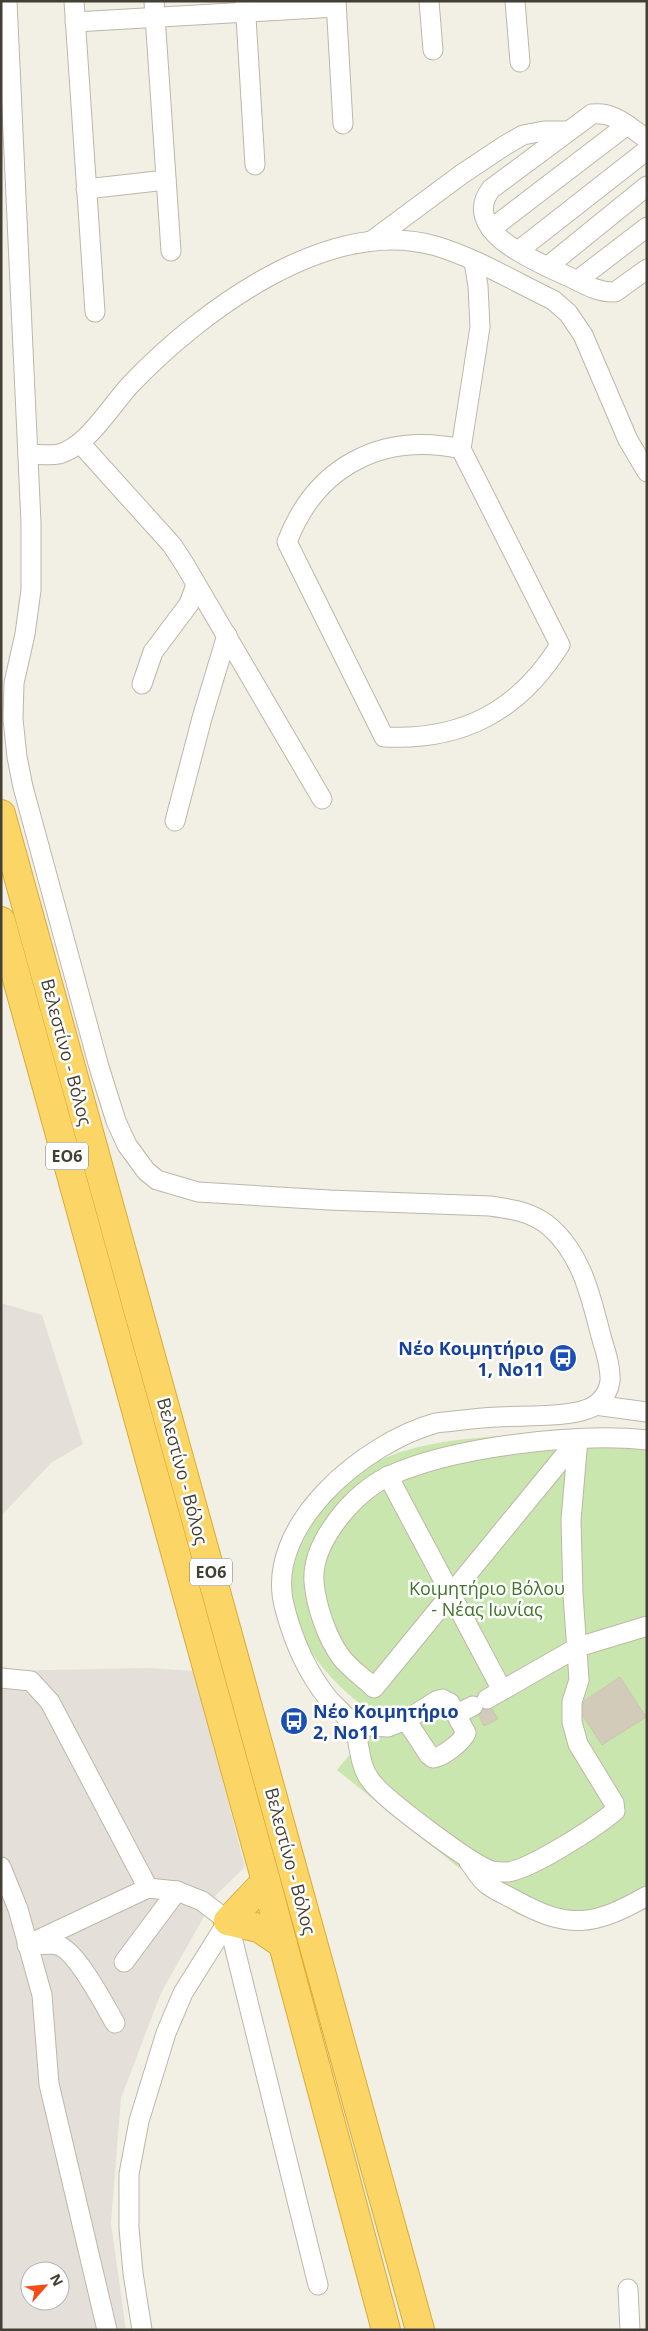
<svg xmlns="http://www.w3.org/2000/svg" width="648" height="2331" font-family="'Open Sans',sans-serif">
	<rect width="100%" height="100%" fill="#f2efe4"/>
	<g fill="#e4e0d9" fill-rule="evenodd">
		<path d="M1,1303L42,1315L83,1444L51,1463L1,1516Z"/>
		<path d="M148,1668L194,1671L245,1867L216,1895L161,1993L121,2098L111,2223L126,2330H1V1671ZM30,2271H60V2301H30Z"/>
	</g>
	<path fill="#c8e6ad" d="M537,1433H647V1909L604,1923L563,1930L517,1914L337,1770L380,1718C333,1687 290,1641 290,1582C290,1564 305,1537 313,1522C331,1494 344,1477 374,1463C424,1438 483,1438 537,1433Z"/>
	<g fill="#d3cbba" stroke="#cec4ad">
		<path d="M620,1677L646,1717L602,1745L583,1716V1704L584,1701Z"/>
		<path d="M483,1709H492L498,1719L484,1726L479,1716Z"/>
	</g>
	<g fill="none" stroke-linecap="round" stroke-linejoin="round">
		<g stroke="#bdb7a7" stroke-width="21">
			<g id="minor">
				<path d="M7,1L31,523V590L25,634L14,683L13,719L17,757L23,787L99,1067L116,1121L127,1145L146,1171L157,1180L198,1192L329,1200L490,1206C512,1209 533,1212 550,1227C582,1255 591,1297 601,1336C605,1350 611,1366 610,1381C609,1390 604,1398 597,1404C578,1419 521,1415 496,1417C476,1418 456,1421 436,1423C366,1442 261,1526 285,1609C293,1639 307,1672 327,1697C334,1706 346,1714 352,1725C361,1738 357,1764 371,1781C384,1799 472,1865 492,1871C496,1872 503,1872 507,1872C530,1870 596,1827 615,1811L614,1803L578,1744L572,1722V1702L579,1680L573,1594L571,1520L578,1439"/>
				<path d="M74,1L95,312"/>
				<path d="M154,1L171,251"/>
				<path d="M245,1L255,165"/>
				<path d="M336,1L343,124"/>
				<path d="M429,1L433,50"/>
				<path d="M515,1L520,62"/>
				<path d="M75,22L336,7"/>
				<path d="M647,139C629,127 614,111 592,114L491,189C459,231 537,262 565,275C581,282 597,293 615,292L647,269"/>
				<path d="M86,189L166,180"/>
				<path d="M491,229L627,125"/>
				<path d="M373,240L462,174L504,146L523,135L544,131H568"/>
				<path d="M518,251L647,150"/>
				<path d="M547,267L647,186"/>
				<path d="M578,280L647,227"/>
				<path d="M80,443L172,545L185,565L322,799"/>
				<path d="M461,449C382,432 316,466 287,542L384,737C462,741 519,711 560,645L461,449L480,327L478,286L474,262"/>
				<path d="M28,454C38,454 49,456 59,454C87,447 112,404 131,384C201,311 329,215 436,246C476,258 515,282 553,300L568,313L583,335L628,440L647,472"/>
				<path d="M142,684L153,652L189,604L196,585"/>
				<path d="M175,821L202,718L227,635"/>
				<path d="M595,1405L647,1412"/>
				<path d="M578,1439L374,1688C364,1678 349,1668 341,1657C327,1638 316,1606 314,1582C311,1542 355,1491 389,1476C453,1447 578,1432 647,1440"/>
				<path d="M388,1476L502,1690"/>
				<path d="M1,1678L31,1681L50,1702L148,1888"/>
				<path d="M442,1699L450,1703L466,1733C462,1742 443,1757 433,1758L429,1755L406,1720L436,1701Z"/>
				<path d="M487,1699L578,1647L647,1626"/>
				<path d="M457,1714L473,1706"/>
				<path d="M353,1725L388,1727L406,1720"/>
				<path d="M469,1862C475,1869 480,1880 488,1885C496,1891 506,1895 515,1900C569,1930 594,1926 647,1896"/>
				<path d="M1,1867L18,1909L42,1995L49,2084L107,2330"/>
				<path d="M27,1945L148,1888L177,1891L202,1901L228,1921L318,2285"/>
				<path d="M34,1945C41,1945 51,1943 57,1945C76,1949 105,2006 115,2023"/>
				<path d="M124,1962L177,1891"/>
				<path d="M628,2289L630,2330"/>
				<path d="M142,2330L133,2273L129,2228V2174L139,2121L166,2033L183,1993L228,1921"/>
			</g>
		</g>
		<g stroke="#daab36" stroke-width="30">
			<g id="highway">
				<path d="M1,814L420,2330"/>
				<path d="M1,921L266,1881L386,2330"/>
				<path d="M228,1921L259,1928L283,1944"/>
				<path d="M228,1921L266,1881"/>
			</g>
		</g>
		<use href="#minor" stroke="#fff" stroke-width="19"/>
		<use href="#highway" stroke="#fbd666" stroke-width="28"/>
	</g>
	<defs>
		<g id="bus-disc" transform="scale(1.4375)"><circle r="9.5" fill="#1a4fb4" stroke="#fff"/><path d="M-5-6H5V4H4V6H2V4H-2V6H-4V4H-5ZM-3.5-4V0h7V-4ZM-3.5 1.2v1.5H-2V1.2ZM2 1.2v1.5H3.5V1.2Z" fill="#fff"/></g>
	</defs>
	<g fill-rule="evenodd">
		<use href="#bus-disc" x="563" y="1358"/>
		<use href="#bus-disc" x="294" y="1721"/>
	</g>
	<g text-anchor="middle" dominant-baseline="central" stroke-width="5" stroke-linejoin="round" paint-order="stroke">
		<g fill="#fff" stroke="#7c7971" stroke-width="1">
			<rect x="46" y="1142.5" width="42" height="27" rx="4"/>
			<rect x="190" y="1558.5" width="42" height="27" rx="4"/>
		</g>
		<g font-size="16" font-weight="bold" fill="#443f34">
			<text x="67" y="1156">ΕΟ6</text>
			<text x="211" y="1572">ΕΟ6</text>
		</g>
		<g font-size="18" fill="#443f34" stroke="#fff">
			<text transform="translate(67 1052) rotate(75)">Βελεστίνο - Βόλος</text>
			<text transform="translate(183 1471) rotate(75)">Βελεστίνο - Βόλος</text>
			<text transform="translate(291 1861) rotate(75)">Βελεστίνο - Βόλος</text>
		</g>
		<g font-size="18" font-weight="bold" fill="#164399" stroke="#fff" text-anchor="end">
			<text x="544" y="1348">Νέο Κοιμητήριο<tspan x="544" dy="21">1, Νο11</tspan></text>
			<text x="313" y="1711" text-anchor="start">Νέο Κοιμητήριο<tspan x="313" dy="21">2, Νο11</tspan></text>
		</g>
		<g font-size="18" fill="#3f7429" stroke="#fff">
			<text x="487" y="1588">Κοιμητήριο Βόλου<tspan x="487" dy="21">- Νέας Ιωνίας</tspan></text>
		</g>
	</g>
	<rect width="648" height="2331" fill="none" stroke="#443f34" stroke-width="5"/>
	<g transform="translate(45 2286) rotate(63)"><circle r="24" fill="#ffffff" stroke="#b4b2ae"/>
	<path d="M0-4L9 19L0 12L-9 19Z" fill="#f64b17"/>
	<text y="-8" font-size="14" font-weight="bold" text-anchor="middle" fill="#443f34">N</text>
	</g>
</svg>
